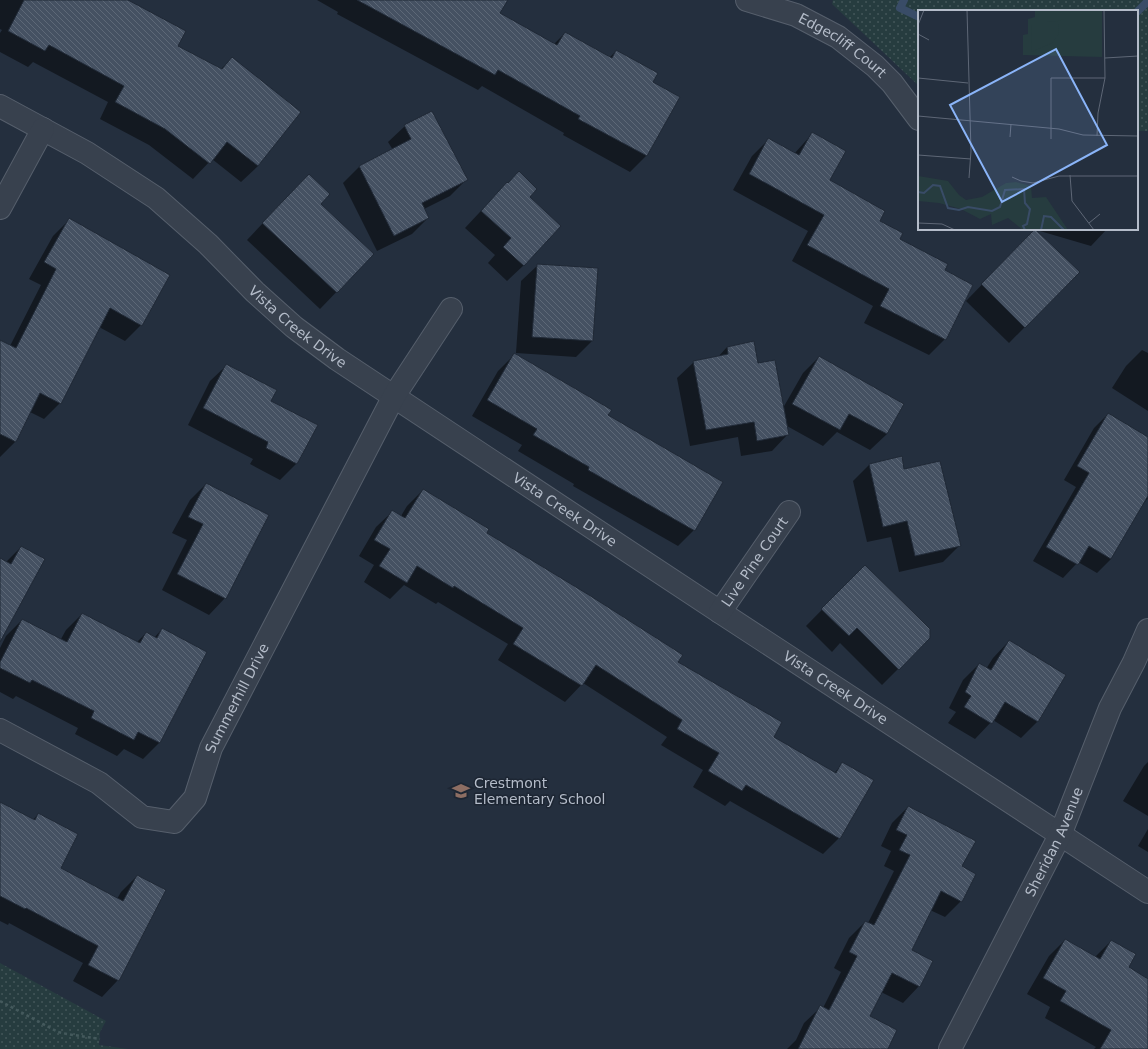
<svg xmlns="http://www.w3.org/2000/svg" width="1148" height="1049" font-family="'DejaVu Sans',sans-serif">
	<defs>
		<pattern id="green-dots" width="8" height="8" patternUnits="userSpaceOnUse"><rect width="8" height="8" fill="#263c3f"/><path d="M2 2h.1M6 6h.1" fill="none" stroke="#435659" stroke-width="1.8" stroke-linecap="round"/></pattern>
		<pattern id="building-back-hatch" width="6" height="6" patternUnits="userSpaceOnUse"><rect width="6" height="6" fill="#455162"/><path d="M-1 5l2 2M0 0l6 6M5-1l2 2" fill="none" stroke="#5d6877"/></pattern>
	</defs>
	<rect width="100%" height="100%" fill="#242f3e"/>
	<g fill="url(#green-dots)">
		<path d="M833,0H1148V131H1137V11H919V86L832,4Z"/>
		<path d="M0,963L106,1021L100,1032L99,1045L128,1049H0Z"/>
	</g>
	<g fill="#0007">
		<path d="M0,0H126L176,46L220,70L232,58L258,166L241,182L212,159L193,179L149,145L100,119L108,102L33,62L28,67L0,52V33L2,30L0,29Z"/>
		<path d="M317,0H496L498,14L554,44L565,33L609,58L616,51L652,82L678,97L646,156L630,172L563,135L564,133L482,86L478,90L337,14L338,12Z"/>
		<path d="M405,126L466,180L450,196L424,209L428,218L412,234L377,251L343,183L359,167L393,150L388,142Z"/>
		<path d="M812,134L829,181L879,221L899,239L945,339L929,355L864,323L873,306L792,261L808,231L733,190L752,156L768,140L794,154Z"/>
		<path d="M507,183L528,197L524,265L507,281L488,263L495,255L465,228Z"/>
		<path d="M293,191L319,204L373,254L320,309L247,240Z"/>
		<path d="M69,220L141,325L125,341L99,327L60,403L44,419L30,412L15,442L0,457V348L10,346L41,285L29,279L53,236Z"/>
		<path d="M1033,229H1107L1091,246Z"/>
		<path d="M1035,230L1079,272L1009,343L966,301Z"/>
		<path d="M538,265L597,269L592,341L576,357L516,353L521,281Z"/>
		<path d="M727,347L758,364L783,408L803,373L819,357L903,404L887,434L870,450L837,432L823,446L787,426L788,434L772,451L741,456L738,437L690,446L677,378L694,362L718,357Z"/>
		<path d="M1142,350L1148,353V411L1112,388L1126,366Z"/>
		<path d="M514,355L607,416L694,530L678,546L573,486L574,484L518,451L522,445L472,416L498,371Z"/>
		<path d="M227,365L270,401L316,425L296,464L280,480L250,464L253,459L188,425L210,381Z"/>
		<path d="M1108,414L1148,438V498L1139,510L1111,559L1097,573L1078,562L1063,578L1033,561L1076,487L1064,480L1094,428Z"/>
		<path d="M901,457L904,471L959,546L943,562L899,572L891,537L867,542L853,481L869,465Z"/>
		<path d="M206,484L225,598L209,615L162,590L187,540L172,533L190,500Z"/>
		<path d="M423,490L677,662L772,737L834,773L843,764L839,838L823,854L730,801L725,806L693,787L703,770L661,745L667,737L583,683L565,702L498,660L508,644L438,602L436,604L404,585L390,599L364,582L374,565L359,556L376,527L393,511L401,516L407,506Z"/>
		<path d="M21,547L0,632V559L6,562Z"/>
		<path d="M865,566L929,638L882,685L840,643L832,652L806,626Z"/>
		<path d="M82,614L137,642L146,633L154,638L162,629L206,652L159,743L143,759L124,749L117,756L75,734L78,728L16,696L13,699L0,692V648L6,636L22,620L61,639L66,630Z"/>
		<path d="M1009,641L1065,675L1037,722L1021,738L993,720L975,739L948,723L956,712L949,708L963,680L979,664L986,669L993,658Z"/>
		<path d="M1148,762V816L1123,801L1144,766Z"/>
		<path d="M0,804L33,820L38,814L60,868L117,899L121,892L137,876L165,891L118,980L102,997L73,981L83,963L9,923L8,925L0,921Z"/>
		<path d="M908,807L961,867V901L945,917L930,910L910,950L919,986L903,1003L881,992L868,1017L887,1049H787L796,1040L804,1023L821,1007L823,1008L841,972L834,968L849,938L865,922L868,923L894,871L884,866L891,851L881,846L892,823Z"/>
		<path d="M1148,829V852L1138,846Z"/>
		<path d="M1065,940L1095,957L1111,941L1128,967L1148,980V1049H1094L1096,1047L1045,1018L1050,1007L1027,994L1049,956Z"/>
	</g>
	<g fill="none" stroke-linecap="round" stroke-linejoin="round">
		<g stroke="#394c67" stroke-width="8">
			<path d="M904,0L900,8L919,17"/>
			<path d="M1137,12L1148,1"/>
		</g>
	</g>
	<g fill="url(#building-back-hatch)" stroke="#1f2835">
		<path d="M24,0H128L186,31L178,46L222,69L232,57L301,112L258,166L227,142L210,164L165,129L115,102L124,86L49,45L45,51L8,31Z"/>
		<path d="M357,0H508L500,13L557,45L565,32L612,58L616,50L658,73L653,82L680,97L647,156L578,119L580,116L498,70L495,75Z"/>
		<path d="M432,111L468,180L422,203L429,218L394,236L359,166L411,139L404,125Z"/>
		<path d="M812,132L846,151L830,180L885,211L880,221L903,233L900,239L948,264L945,270L973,285L946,340L880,306L889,289L807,245L824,215L749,174L768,138L799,155Z"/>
		<path d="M519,171L537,189L530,197L561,226L524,266L503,247L511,238L481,211L507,182L508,183Z"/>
		<path d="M309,174L330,194L321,204L374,254L337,293L262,223Z"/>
		<path d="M69,218L170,275L142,326L110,308L61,404L40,393L16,442L0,434V340L16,348L56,269L44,262Z"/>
		<path d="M1035,229L1080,272L1025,328L981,284Z"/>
		<path d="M537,264L598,268L593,341L532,337Z"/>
		<path d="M754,341L758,363L775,360L789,435L757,441L754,422L706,430L693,361L728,354L727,347Z"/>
		<path d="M514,353L612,410L608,415L723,482L695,531L588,470L589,467L533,435L537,429L487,400Z"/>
		<path d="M819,356L904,404L887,434L849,414L840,430L792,404Z"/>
		<path d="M226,364L277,390L271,401L318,425L297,464L266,448L268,442L203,408Z"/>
		<path d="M1108,413L1148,437V496L1111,559L1089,546L1078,565L1046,547L1089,473L1077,466Z"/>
		<path d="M902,456L904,469L940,461L961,546L915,556L907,521L883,527L869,464Z"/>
		<path d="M206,483L269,515L226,599L177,574L203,524L188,517Z"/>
		<path d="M423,489L489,529L487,533L589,595L683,655L678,662L782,722L774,737L836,773L842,762L874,780L840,839L746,785L742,791L708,771L719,753L677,729L682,720L596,665L582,686L513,644L523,628L454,586L453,588L417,566L407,583L379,566L390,549L374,540L392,510L405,518Z"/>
		<path d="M21,546L45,559L0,642V558L11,564Z"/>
		<path d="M865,565L930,629V638L899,670L857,628L849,636L821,609Z"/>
		<path d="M82,613L140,643L146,632L157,638L162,628L207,652L160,743L138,732L134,740L91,718L94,711L32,680L30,683L0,668V662L22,619L67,642Z"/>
		<path d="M1009,640L1066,675L1038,722L1005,702L992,724L964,707L971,696L965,692L979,663L991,670Z"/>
		<path d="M0,802L35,820L38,813L78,834L61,868L123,901L137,875L166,890L119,981L88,965L98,946L26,908L25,909L0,896Z"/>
		<path d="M908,806L976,841L962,866L976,874L962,902L941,891L912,950L933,961L920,987L892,973L870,1016L897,1030L888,1049H798L820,1005L829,1010L857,956L849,952L865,921L874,925L910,855L899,850L907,835L896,830Z"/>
		<path d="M1065,939L1100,959L1111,940L1136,954L1129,967L1148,979V1049H1100L1111,1030L1060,1001L1066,991L1043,978Z"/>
	</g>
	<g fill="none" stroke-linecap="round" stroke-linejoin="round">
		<g stroke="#565f6c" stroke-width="24">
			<g id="minor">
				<path id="s1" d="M747,0L796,15L838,37L875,66L892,83L919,119"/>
				<path id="s2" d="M0,106L87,153L156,198L208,244L255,292L294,327L337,359L720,612L1148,892"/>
				<path d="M0,208L43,129"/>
				<path id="s3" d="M720,612L789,512"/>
				<path id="s4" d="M0,730L99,783L142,817L174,822L195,798L211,748L394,396L451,309"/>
				<path id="s5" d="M950,1049L1060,835L1110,708L1134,662L1148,630"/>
			</g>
		</g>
		<path stroke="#44595c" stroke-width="2.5" stroke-dasharray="3 3" stroke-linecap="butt" d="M0,1001L58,1032L67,1034L100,1039"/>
		<use href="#minor" stroke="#38414e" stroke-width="22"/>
	</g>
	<defs>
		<g id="school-bare" transform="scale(1.38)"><path d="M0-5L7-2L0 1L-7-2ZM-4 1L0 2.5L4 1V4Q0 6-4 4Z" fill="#8d6e63" stroke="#1d2633" stroke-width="2.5" paint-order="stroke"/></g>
	</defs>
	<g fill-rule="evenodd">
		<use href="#school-bare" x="461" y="791"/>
	</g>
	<g text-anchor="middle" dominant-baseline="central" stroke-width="3" stroke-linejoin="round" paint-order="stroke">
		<g font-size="14" fill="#b4bcc9" stroke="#1d2633">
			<text stroke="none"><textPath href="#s1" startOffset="107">Edgecliff Court</textPath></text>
			<text stroke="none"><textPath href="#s2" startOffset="373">Vista Creek Drive</textPath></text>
			<text stroke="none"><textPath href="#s2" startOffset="697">Vista Creek Drive</textPath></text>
			<text stroke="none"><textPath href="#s3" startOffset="61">Live Pine Court</textPath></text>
			<text stroke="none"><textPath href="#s2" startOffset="1021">Vista Creek Drive</textPath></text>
			<text stroke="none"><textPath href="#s4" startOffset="340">Summerhill Drive</textPath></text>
			<text stroke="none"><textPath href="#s5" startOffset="232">Sheridan Avenue</textPath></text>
		</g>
		<g font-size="14" fill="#b4bcc9" stroke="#1d2633" text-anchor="start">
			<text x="474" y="783">Crestmont<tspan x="474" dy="16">Elementary School</tspan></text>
		</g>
	</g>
	<g transform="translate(918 10)">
		<rect width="220" height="220" fill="#242f3e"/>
		<path d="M117,0H184V47L105,45V25L110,24V9L117,7ZM0,166L30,171L41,185L48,190L64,187L88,173L98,172L113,176L114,188L128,187L150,220H105L90,208L74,215L73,204L62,209L43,199L21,193L0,191Z" fill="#263c3f"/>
		<path d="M129,0H155L146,9L137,12L129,11ZM114,14H141L140,25L134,33L113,42Z" fill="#263c3f"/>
		<path fill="none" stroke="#394c67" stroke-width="2" d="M0,182L6,183L15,175L22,176L30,198L41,200L50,197L74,201L82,197L87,180L106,179L107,193L112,199L109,214L105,216L107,220M123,220L126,206L133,207L146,220"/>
		<path fill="none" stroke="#5e6776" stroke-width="1" d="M49,0L53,141L51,168M0,15L6,0M0,24L11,30M187,48L220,46M0,68L50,73M0,106L141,119L165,125L220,126M179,126L180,103L187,68L186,0M92,127L93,114M133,129V68H187M0,145L53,149M152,165L154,191L176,220M94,167L103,171L115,173L141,166H220M0,213L24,214L37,220M171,213L182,204M220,220V179"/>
		<path fill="#8ab4f8" fill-opacity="0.15" stroke="#8ab4f8" stroke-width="2" d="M138,39L189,135L84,192L32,95Z"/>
		<rect width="220" height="220" fill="none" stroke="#b4bcc9" stroke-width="2"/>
	</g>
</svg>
